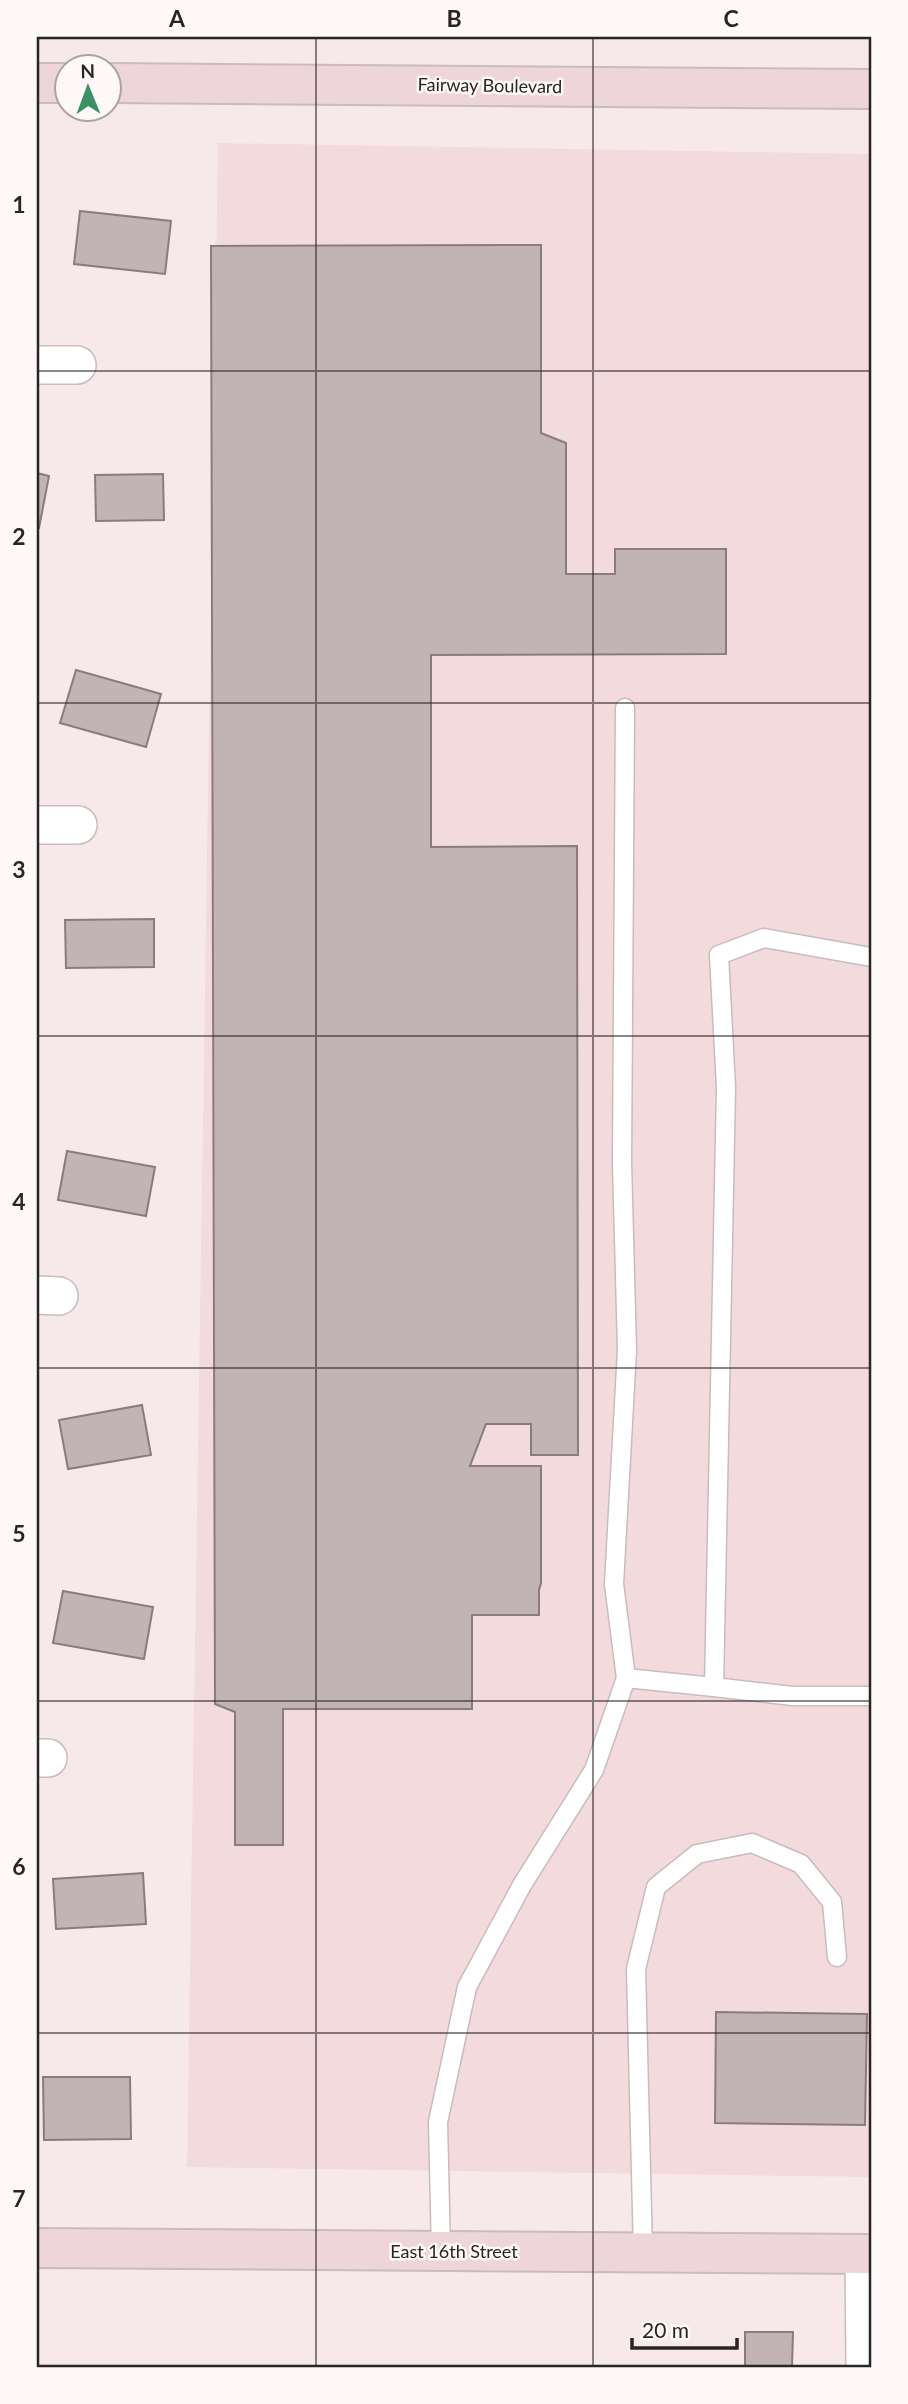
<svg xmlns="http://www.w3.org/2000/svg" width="908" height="2404" font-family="Lato,sans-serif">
	<rect width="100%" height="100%" fill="#f7e8ea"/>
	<path fill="#f2dadd" d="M218,143L871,154V2177L187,2167Z"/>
	<g fill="#c2b3b5" stroke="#8a7c7e" stroke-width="2">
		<path d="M80,211L171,221L165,274L74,264Z"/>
		<path d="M541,245V433L566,443V574H615V549H726V654L431,655V847L577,846L578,1455H531V1424H486L470,1466H541V1583L539,1590V1615H472V1709H283V1845H235V1712L215,1704L211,246Z"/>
		<path d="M37,473L49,476L39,528H37Z"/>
		<path d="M163,474L164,520L96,521L95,475Z"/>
		<path d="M76,670L161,694L146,747L60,723Z"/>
		<path d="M154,919V967L66,968L65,920Z"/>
		<path d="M67,1151L155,1167L146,1216L58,1200Z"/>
		<path d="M142,1405L151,1455L68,1469L59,1420Z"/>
		<path d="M63,1591L153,1607L144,1659L53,1643Z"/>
		<path d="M143,1873L146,1924L56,1929L53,1879Z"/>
		<path d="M716,2012L867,2014L865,2125L715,2123Z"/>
		<path d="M43,2077H130L131,2139L44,2140Z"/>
		<path d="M745,2332H793L792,2367H745Z"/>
	</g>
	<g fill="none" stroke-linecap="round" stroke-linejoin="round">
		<g stroke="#cabbbd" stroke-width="21">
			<g id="lane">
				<path d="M871,957L764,938L719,955L726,1088L714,1687L792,1696H871"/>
				<path d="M626,1678L714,1687"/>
				<path d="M441,2251L438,2122L467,1987L522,1885L594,1770L626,1678L614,1584L627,1350L622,1162L625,708"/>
				<path d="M643,2253L636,1969L656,1887L697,1854L752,1843L801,1864L832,1902L837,1957"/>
			</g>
		</g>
		<g stroke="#cabbbd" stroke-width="40">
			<g id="street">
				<path d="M37,365H77"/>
				<path d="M37,825H78"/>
				<path d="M37,1295L59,1296"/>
				<path d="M37,1758H48"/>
				<path d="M864,2254L865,2367"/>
			</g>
		</g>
		<g stroke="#cabbbd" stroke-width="42">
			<g id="secondary">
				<path d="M37,83H66"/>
				<path d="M108,83L871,89"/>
				<path d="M37,2248L871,2254"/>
			</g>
		</g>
		<use href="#lane" stroke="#fff" stroke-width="18"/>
		<use href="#street" stroke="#fff" stroke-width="37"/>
		<use href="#secondary" stroke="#edd5da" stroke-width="38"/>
	</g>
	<path fill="none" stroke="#2a2425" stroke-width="2" stroke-opacity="0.55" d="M316,37V2367M593,37V2367M37,371H871M37,703H871M37,1036H871M37,1368H871M37,1701H871M37,2033H871"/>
	<g text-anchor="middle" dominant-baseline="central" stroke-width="5" stroke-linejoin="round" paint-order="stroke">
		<g font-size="18" fill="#2a2425" stroke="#fef8f9">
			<text transform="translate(490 85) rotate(1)">Fairway Boulevard</text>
			<text x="454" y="2251">East 16th Street</text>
		</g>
	</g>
	<rect width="908" height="2404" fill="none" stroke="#fef8f9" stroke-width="77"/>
	<g transform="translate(88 88) rotate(359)"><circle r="33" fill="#fef8f9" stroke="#a9a3a4" stroke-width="2"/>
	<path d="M0-5L12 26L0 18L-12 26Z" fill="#3b9165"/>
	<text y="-10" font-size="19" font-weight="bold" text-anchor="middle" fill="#2a2425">N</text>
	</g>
	<path d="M632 2338v10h105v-10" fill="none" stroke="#2a2425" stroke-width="3.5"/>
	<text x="642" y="2338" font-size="21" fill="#2a2425" stroke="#fef8f9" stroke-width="5" paint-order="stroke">20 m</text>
	<rect x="38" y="38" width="832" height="2328" fill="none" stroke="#2a2425" stroke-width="2.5"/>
	<g font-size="23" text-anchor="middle" font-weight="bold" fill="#2a2425">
		<text x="177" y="27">A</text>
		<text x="454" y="27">B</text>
		<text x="731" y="27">C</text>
		<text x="19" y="213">1</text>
		<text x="19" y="545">2</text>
		<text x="19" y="878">3</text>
		<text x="19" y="1210">4</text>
		<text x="19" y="1542">5</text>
		<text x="19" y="1875">6</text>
		<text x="19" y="2207">7</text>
	</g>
</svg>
